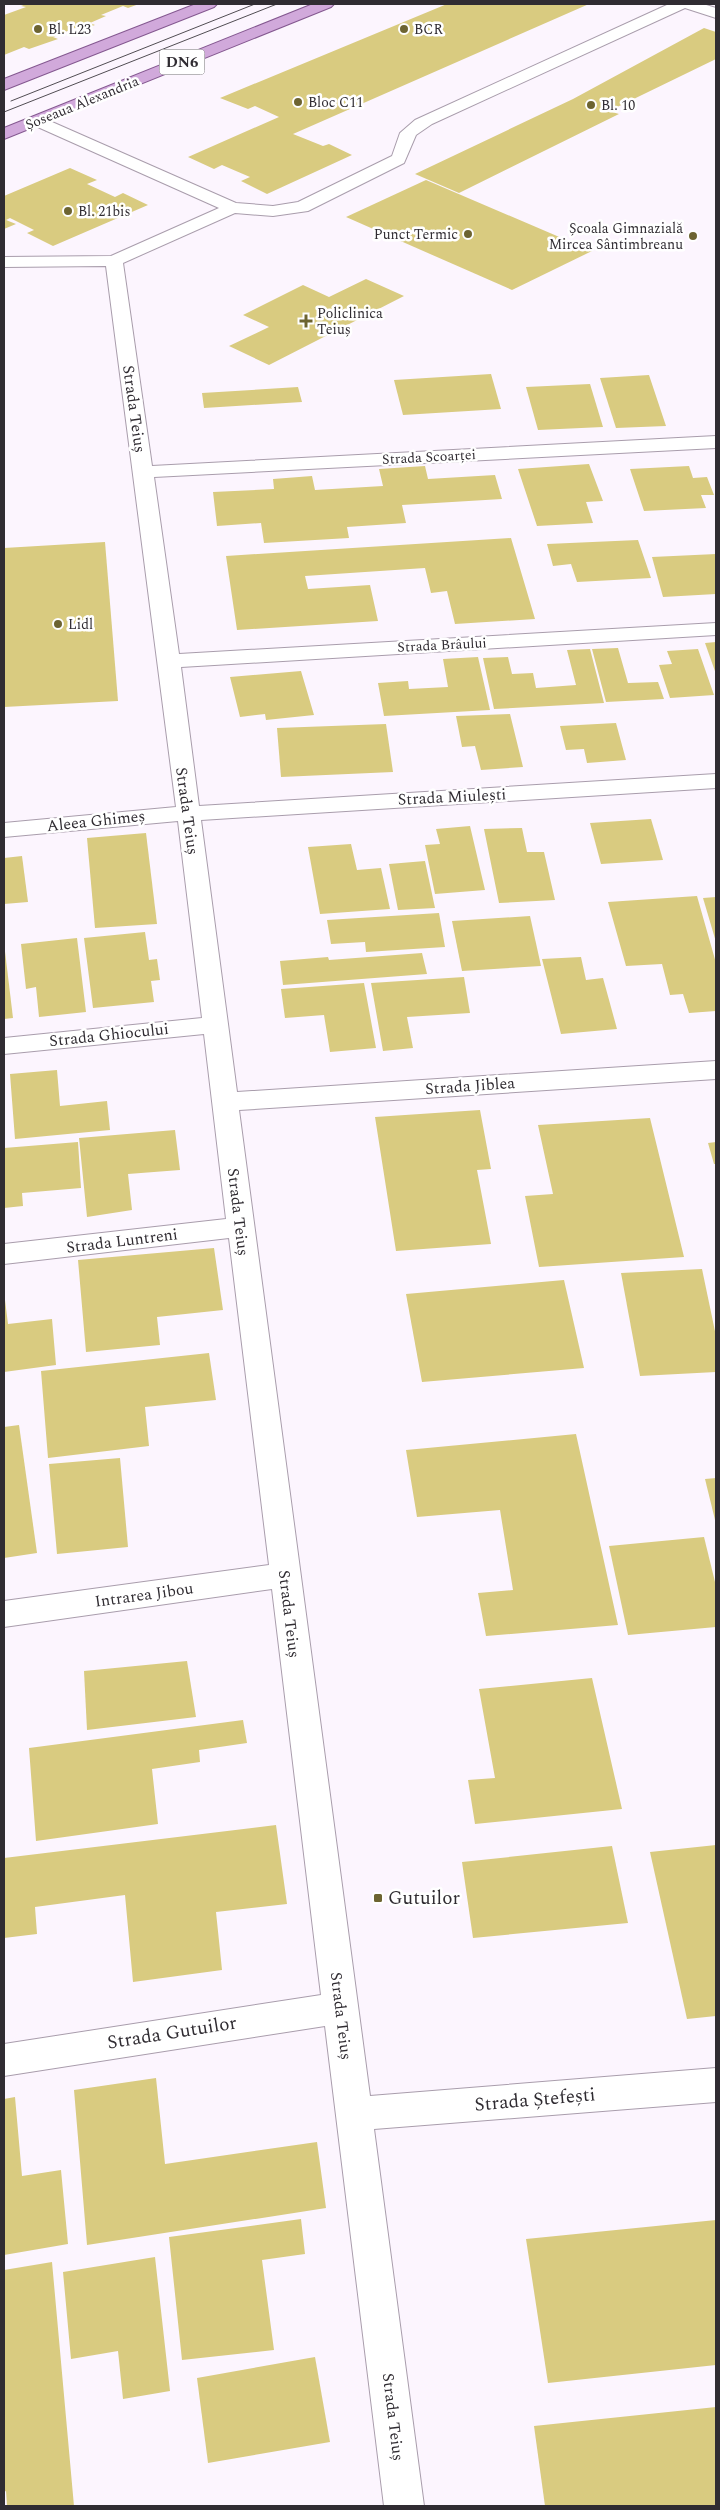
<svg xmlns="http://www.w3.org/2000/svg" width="720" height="2510" font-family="Spectral,serif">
	<rect width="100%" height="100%" fill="#fcf5fe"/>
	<g fill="#d9cb80">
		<path d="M26,4H139L128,8L123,6L101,15L106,16L90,23L95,25L80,30L75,28L53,37L58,39L29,49L24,47L4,55V15L26,7L21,6Z"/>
		<path d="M447,4H589L293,134L323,146L329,144L352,155L267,194L241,181L250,177L222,165L214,169L188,157L279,117L255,106L248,109L220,98Z"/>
		<path d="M704,28L716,32V59L609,111L619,114L459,193L415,174L573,99Z"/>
		<path d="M70,168L97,180L87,184L115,197L123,193L148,205L53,246L27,233L34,230L10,218L6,220L16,224L4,229V196Z"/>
		<path d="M426,180L592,251L512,290L346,217Z"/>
		<path d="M366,279L404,296L269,365L229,346L269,327L243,315L303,285L329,297Z"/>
		<path d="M491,374L501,409L403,415L394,380Z"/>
		<path d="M649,375L666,426L616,428L600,378Z"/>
		<path d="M590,384L603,427L538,430L526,387Z"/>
		<path d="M298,387L302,402L204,408L202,393Z"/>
		<path d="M589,464L603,501L586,502L593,523L537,526L518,469Z"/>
		<path d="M425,466L428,479L495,475L502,499L402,505L406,523L347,527L349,538L264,543L261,523L217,526L213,492L274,489L273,479L312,476L315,490L383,486L379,469Z"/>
		<path d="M689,466L693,478L707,477L714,495H701L706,508L644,511L630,469Z"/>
		<path d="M511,538L535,619L455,624L447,591L431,593L425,568L305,576L308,589L370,585L378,621L237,630L226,556Z"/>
		<path d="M638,540L651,578L577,582L571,564L553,566L547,544Z"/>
		<path d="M105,542L118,701L4,707V548Z"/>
		<path d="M716,554V594L663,597L652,557Z"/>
		<path d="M716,642V674L705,643Z"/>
		<path d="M618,648L628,683L658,682L664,699L606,702L592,649Z"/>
		<path d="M590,649L604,703L494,709L483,658L508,657L512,674L533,673L536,688L576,685L567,650Z"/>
		<path d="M698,649L714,695L670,698L659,665L672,664L667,651Z"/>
		<path d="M478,657L490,710L384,716L378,683L408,681L409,689L448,687L443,659Z"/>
		<path d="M301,671L314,715L266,720L265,714L240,717L230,677Z"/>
		<path d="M510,714L523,767L481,770L475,746L462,747L456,716Z"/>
		<path d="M616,723L626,760L587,763L584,749L566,750L560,726Z"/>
		<path d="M386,724L393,772L281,777L277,728Z"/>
		<path d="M651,819L663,860L601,864L590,823Z"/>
		<path d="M470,826L485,890L435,894L425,845L440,844L436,829Z"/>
		<path d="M522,828L527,852H544L555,900L499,903L484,829Z"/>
		<path d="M146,833L157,924L95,928L87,838Z"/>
		<path d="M351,844L357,870L381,868L390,909L320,914L308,847Z"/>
		<path d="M22,856L28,902L4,904V858Z"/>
		<path d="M425,861L435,908L398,910L389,864Z"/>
		<path d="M697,896L716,963V1011L689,1013L683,994L670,995L662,964L626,966L608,902Z"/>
		<path d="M716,897V942L703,898Z"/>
		<path d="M439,913L445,947L366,952L365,942L331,944L327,920Z"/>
		<path d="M530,916L541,966L462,971L452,921Z"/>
		<path d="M145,932L149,960L157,959L160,980L151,981L154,1002L93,1008L84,938Z"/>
		<path d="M77,938L86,1012L39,1017L36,987L26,989L21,944Z"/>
		<path d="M4,943L13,1018L4,1019Z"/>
		<path d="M422,953L427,974L283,985L280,961L328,957L329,960Z"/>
		<path d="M581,957L586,980L603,978L617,1029L561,1034L542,959Z"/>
		<path d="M464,977L470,1013L407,1017L413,1048L383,1051L371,983Z"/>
		<path d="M364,983L376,1048L330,1052L324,1015L285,1018L281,989Z"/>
		<path d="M57,1070L60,1106L107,1101L110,1130L15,1139L10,1074Z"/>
		<path d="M480,1110L491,1169L477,1170L491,1244L396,1251L375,1117Z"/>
		<path d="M650,1118L684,1257L539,1267L525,1196L553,1194L538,1125Z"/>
		<path d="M175,1130L180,1170L128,1174L132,1210L87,1217L79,1138Z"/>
		<path d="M78,1142L81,1188L22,1193L23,1206L4,1208V1148Z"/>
		<path d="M716,1142V1164H714L708,1143Z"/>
		<path d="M214,1248L223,1310L157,1317L160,1345L86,1352L78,1260Z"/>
		<path d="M702,1269L716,1336V1372L640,1376L621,1273Z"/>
		<path d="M564,1280L584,1368L422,1382L406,1294Z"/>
		<path d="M4,1292L8,1324L52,1319L56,1365L4,1372Z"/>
		<path d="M209,1353L216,1400L145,1407L149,1446L48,1458L41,1371Z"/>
		<path d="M19,1425L37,1553L4,1558V1427Z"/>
		<path d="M576,1434L618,1625L486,1636L478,1593L513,1590L500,1510L417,1517L406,1450Z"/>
		<path d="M120,1458L128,1547L57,1554L49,1464Z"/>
		<path d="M716,1478V1524L705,1479Z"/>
		<path d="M704,1537L716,1586V1627L628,1635L609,1546Z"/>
		<path d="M187,1661L196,1717L87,1730L84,1671Z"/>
		<path d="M592,1678L622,1809L475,1824L468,1780L495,1778L479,1689Z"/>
		<path d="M243,1720L247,1743L199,1750L200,1762L152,1769L158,1824L36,1841L29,1748Z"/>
		<path d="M276,1825L287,1904L216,1912L222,1970L133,1982L125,1895L35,1907L37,1934L4,1938V1858Z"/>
		<path d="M716,1845V2016L687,2019L650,1852Z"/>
		<path d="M612,1846L628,1923L473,1938L462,1862Z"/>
		<path d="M156,2078L165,2164L317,2142L326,2208L87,2245L74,2090Z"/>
		<path d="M15,2097L22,2176L61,2170L68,2244L4,2255V2099Z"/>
		<path d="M301,2219L305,2254L262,2260L274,2350L182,2360L169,2237Z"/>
		<path d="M716,2220V2365L548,2383L526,2239Z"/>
		<path d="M155,2257L170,2391L123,2399L118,2351L71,2359L63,2272Z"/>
		<path d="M52,2262L74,2506H7L6,2491L4,2492V2270Z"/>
		<path d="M315,2357L330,2442L208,2463L197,2378Z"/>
		<path d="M716,2407V2506H545L534,2426Z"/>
	</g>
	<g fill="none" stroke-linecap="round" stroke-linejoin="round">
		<g stroke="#a99dac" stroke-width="2">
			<path id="minor" d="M669,4H703L716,8V18L685,8L432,124L416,135L404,163L308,211L273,216L235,213L123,263L152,466L716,436V448L154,477L179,654L716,623V635L181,667L199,806L716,774V788L201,820L237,1092L716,1061V1079L239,1110L370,2096L716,2068V2102L374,2129L424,2506H384L325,2026L4,2076V2044L321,1995L272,1589L4,1627V1601L269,1565L229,1238L4,1264V1244L226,1219L204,1034L4,1054V1038L202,1018L178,821L4,837V823L176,807L106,266L4,267V257L111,256L219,208L31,124L29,121L31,118H43L236,203L273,206L298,202L392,156L400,133L415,120Z"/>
		</g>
		<g stroke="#845890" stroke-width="2">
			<g id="major">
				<path d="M196,4H217L214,7L4,90V79Z"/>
				<path d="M313,4H334L331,7L4,139V128Z"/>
			</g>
		</g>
		<use href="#minor" fill="#fff" fill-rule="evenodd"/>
		<use href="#major" fill="#d1a9db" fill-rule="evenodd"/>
		<g stroke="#514d53" stroke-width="1">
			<path d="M11,101L255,4"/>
			<path d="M4,112L277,4"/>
		</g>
	</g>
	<g fill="#6d6431" stroke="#fff" stroke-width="2">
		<circle cx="38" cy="29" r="5"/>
		<circle cx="404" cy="29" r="5"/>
		<circle cx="298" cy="102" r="5"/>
		<circle cx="591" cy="105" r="5"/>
		<circle cx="68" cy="211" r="5"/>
		<circle cx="468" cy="234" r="5"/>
		<circle cx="693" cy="236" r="5"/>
		<path d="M303.5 313.5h5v5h5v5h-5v5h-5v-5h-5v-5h5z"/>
		<circle cx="58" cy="624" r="5"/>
		<rect x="373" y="1893" width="10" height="10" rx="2.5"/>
	</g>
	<g text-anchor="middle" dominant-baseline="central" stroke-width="5" stroke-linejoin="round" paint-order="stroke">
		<g font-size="14" fill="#302c32" stroke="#fff" text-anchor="start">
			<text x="48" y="29">Bl. L23</text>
			<text x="414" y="29">BCR</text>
			<text x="308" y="102">Bloc C11</text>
			<text x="601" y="105">Bl. 10</text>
			<text x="78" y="211">Bl. 21bis</text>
			<text x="683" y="228" text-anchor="end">Școala Gimnazială<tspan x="683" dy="16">Mircea Sântimbreanu</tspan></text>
			<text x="458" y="234" text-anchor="end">Punct Termic</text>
			<text x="317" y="313">Policlinica<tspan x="317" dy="16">Teiuș</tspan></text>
			<text x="68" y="624">Lidl</text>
		</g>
		<g font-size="14" fill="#302c32" stroke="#fff">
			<text transform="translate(82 103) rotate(-22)">Șoseaua Alexandria</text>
			<text transform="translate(429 457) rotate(-3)">Strada Scoarței</text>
			<text transform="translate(442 645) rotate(-3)">Strada Brâului</text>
		</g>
		<rect fill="#fff" stroke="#6e6b70" stroke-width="1" x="159.5" y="49.5" width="45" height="25" rx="4"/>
		<g font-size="15" font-weight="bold" fill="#302c32">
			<text x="182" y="62">DN6</text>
		</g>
		<g font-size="16" fill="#302c32" stroke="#fff">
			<text transform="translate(134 409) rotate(82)">Strada Teiuș</text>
			<text transform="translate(452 797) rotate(-3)">Strada Miulești</text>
			<text transform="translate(187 811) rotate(82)">Strada Teiuș</text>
			<text transform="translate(96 821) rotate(-6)">Aleea Ghimeș</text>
			<text transform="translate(109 1035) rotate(-6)">Strada Ghiocului</text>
			<text transform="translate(470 1086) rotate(-4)">Strada Jiblea</text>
			<text transform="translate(238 1212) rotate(83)">Strada Teiuș</text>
			<text transform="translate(122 1241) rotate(-7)">Strada Luntreni</text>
			<text transform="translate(144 1595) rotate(-8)">Intrarea Jibou</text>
			<text transform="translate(289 1614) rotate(83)">Strada Teiuș</text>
			<text transform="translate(341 2016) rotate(83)">Strada Teiuș</text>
			<text transform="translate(393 2417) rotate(83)">Strada Teiuș</text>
		</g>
		<g font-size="19" fill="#302c32" stroke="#fff" text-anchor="start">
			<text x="388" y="1898">Gutuilor</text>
		</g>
		<g font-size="19" fill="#302c32" stroke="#fff">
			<text transform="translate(172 2033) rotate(-9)">Strada Gutuilor</text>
			<text transform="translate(535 2100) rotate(-5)">Strada Ștefești</text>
		</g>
	</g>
	<rect width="720" height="2510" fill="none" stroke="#302c32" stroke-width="10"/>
</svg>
